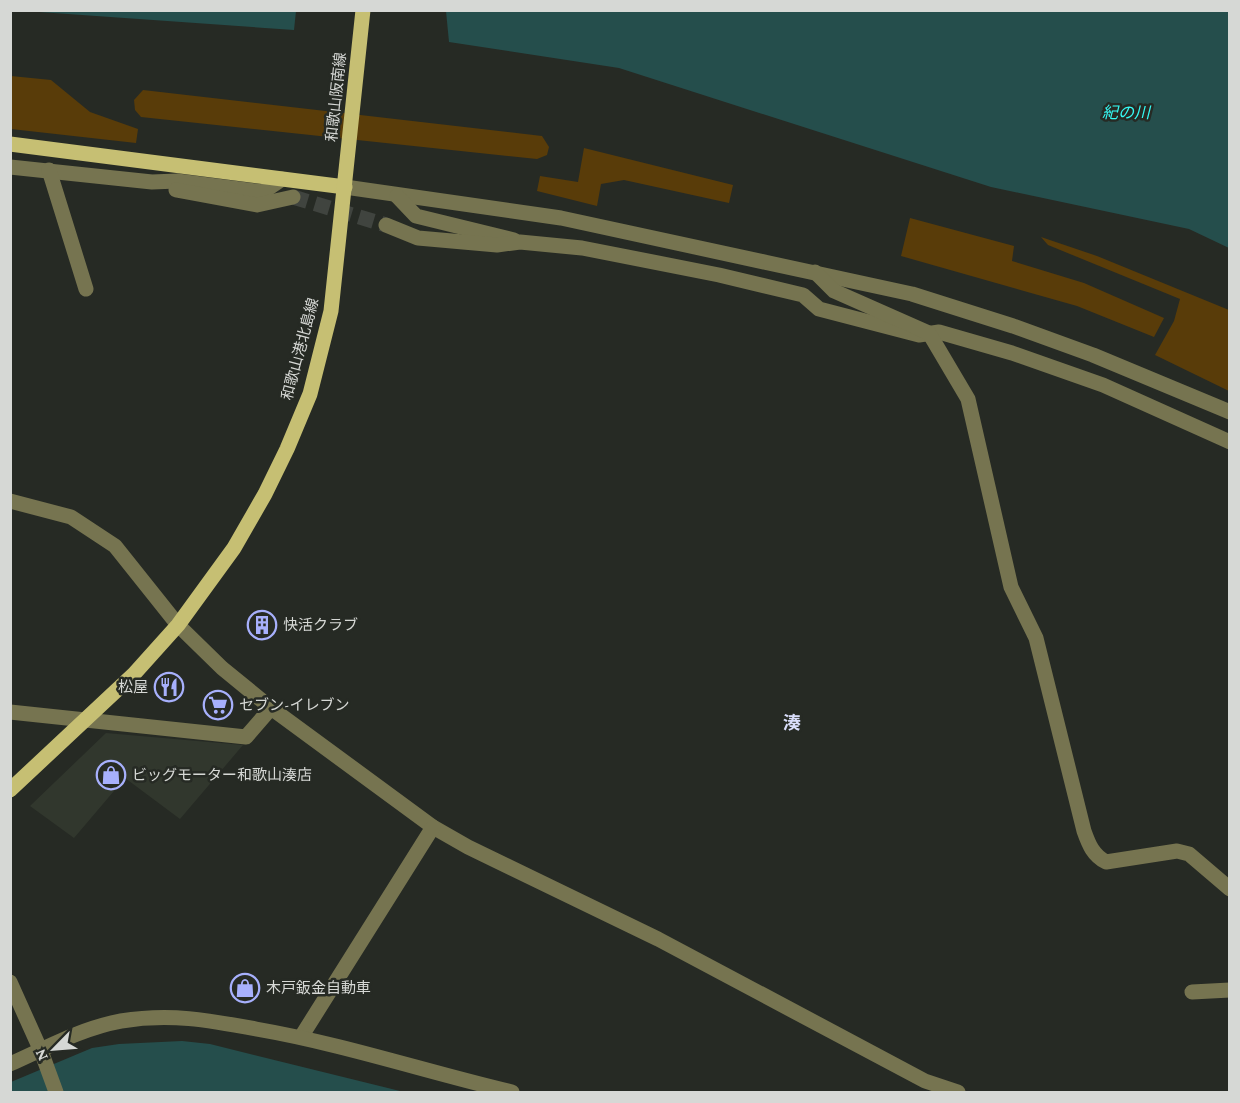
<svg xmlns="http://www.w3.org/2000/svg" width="1240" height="1103" font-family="'Crimson Pro','Noto Sans JP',serif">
	<rect width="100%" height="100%" fill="#262a24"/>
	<path fill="#31372d" d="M106,733L243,745L180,819L125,778L74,838L30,806Z"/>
	<g fill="#593c09">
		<path d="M11,76L51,80L90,112L138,129L136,143L11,129Z"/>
		<path d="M143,90L542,136L549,147L547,155L537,159L141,117L135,110L134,100Z"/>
		<path d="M584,148L733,185L729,203L624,180L601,184L597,206L537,191L540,176L578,182Z"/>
		<path d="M910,218L1014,246L1012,261L1084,283L1164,318L1154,337L1077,306L901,256Z"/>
		<path d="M1041,237L1097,256L1229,310V391L1155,355L1174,321L1180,299L1048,245Z"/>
	</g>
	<g fill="#254e4c">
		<path d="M11,10H296V11L294,30Z"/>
		<path d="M446,11H1229V248L1189,229L991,187L619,68L449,42Z"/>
		<path d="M182,1041L210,1044L404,1092H11V1082L92,1048L119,1044Z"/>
	</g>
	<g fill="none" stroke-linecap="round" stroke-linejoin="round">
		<path stroke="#40443f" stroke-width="15" stroke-dasharray="15 8" stroke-linecap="butt" d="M293,197L386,225"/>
		<g stroke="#767450" stroke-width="15">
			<path d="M10,167L152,182L177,181L263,192L282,179"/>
			<path d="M49,170L86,289"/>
			<path d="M345,187L561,218L912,294L1013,326L1093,355L1230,412"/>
			<path d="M176,190L257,205L293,197"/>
			<path d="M397,196L416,216L514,240"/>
			<path d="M386,225L418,238L497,245L520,242L582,248L719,275L803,295L819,309L919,335L939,332L1012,353L1103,385L1230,442"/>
			<path d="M815,272L834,291L929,333L968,399L1011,587L1036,638L1084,831C1089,845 1093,855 1106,862L1177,851L1189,854L1230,889"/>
			<path d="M10,501L71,517L115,546L178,625L222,668L271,708L433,827L468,847L658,939L925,1081L958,1092"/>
			<path d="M10,712L246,737L271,708"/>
			<path d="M10,982L41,1051L56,1092"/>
			<path d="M1192,992L1230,990"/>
			<path d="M301,1037L433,827"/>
			<path d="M10,1064C46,1048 82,1028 121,1021C170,1013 208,1020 256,1029C343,1044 427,1072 512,1092"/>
		</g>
		<g stroke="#c6bf73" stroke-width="15">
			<path d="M10,144L345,187"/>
			<path d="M10,790L134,674L178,625L234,548L265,494L287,449L310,394L331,311L363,10"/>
		</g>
	</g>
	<defs>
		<g id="building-ring" transform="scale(1.5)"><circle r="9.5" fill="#262a24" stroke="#a7b0fc" stroke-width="1.5"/><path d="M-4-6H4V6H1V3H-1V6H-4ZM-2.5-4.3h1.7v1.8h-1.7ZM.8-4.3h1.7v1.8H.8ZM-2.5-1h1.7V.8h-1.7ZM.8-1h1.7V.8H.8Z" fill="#a7b0fc"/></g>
		<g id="restaurant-ring" transform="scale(1.5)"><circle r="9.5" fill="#262a24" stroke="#a7b0fc" stroke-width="1.5"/><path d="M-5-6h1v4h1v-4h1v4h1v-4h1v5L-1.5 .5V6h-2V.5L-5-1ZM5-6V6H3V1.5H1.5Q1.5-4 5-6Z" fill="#a7b0fc"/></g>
		<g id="supermarket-ring" transform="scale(1.5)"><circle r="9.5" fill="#262a24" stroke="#a7b0fc" stroke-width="1.5"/><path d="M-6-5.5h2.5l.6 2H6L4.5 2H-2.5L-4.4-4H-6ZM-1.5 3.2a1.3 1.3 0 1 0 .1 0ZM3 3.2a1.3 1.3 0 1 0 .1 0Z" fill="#a7b0fc"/></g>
		<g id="shop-ring" transform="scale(1.5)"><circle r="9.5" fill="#262a24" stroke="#a7b0fc" stroke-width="1.5"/><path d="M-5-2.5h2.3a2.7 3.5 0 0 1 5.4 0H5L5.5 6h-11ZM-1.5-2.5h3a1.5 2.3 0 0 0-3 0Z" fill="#a7b0fc"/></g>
	</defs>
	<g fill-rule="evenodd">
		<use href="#building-ring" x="262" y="625"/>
		<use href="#restaurant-ring" x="169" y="687"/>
		<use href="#supermarket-ring" x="218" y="705"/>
		<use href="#shop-ring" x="111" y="775"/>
		<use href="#shop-ring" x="245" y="988"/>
	</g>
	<g text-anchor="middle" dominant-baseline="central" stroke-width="5" stroke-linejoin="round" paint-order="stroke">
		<g font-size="15" fill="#d6d8d5" stroke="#262a24">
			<text transform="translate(336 97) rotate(-84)">和歌山阪南線</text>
			<text transform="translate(300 349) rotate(-75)">和歌山港北島線</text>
		</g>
		<g font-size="15" fill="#d6d8d5" stroke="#262a24" text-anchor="start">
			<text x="283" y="625">快活クラブ</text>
			<text x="148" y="687" text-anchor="end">松屋</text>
			<text x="239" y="705">セブン-イレブン</text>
			<text x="132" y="775">ビッグモーター和歌山湊店</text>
			<text x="266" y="988">木戸鈑金自動車</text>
		</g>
		<g font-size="16" font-style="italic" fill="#35faf4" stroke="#262a24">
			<text x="1126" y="112">紀の川</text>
		</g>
		<g font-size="18" font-weight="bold" fill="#d9defb" stroke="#262a24">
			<text x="792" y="723">湊</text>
		</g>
	</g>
	<rect width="1240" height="1103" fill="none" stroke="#d6d8d5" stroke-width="24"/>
	<g transform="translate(54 1049) rotate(245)" stroke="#262a24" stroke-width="4.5" paint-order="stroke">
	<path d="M0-4.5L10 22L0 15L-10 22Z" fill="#d6d8d5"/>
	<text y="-9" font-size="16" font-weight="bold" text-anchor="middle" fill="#d6d8d5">N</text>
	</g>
</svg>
